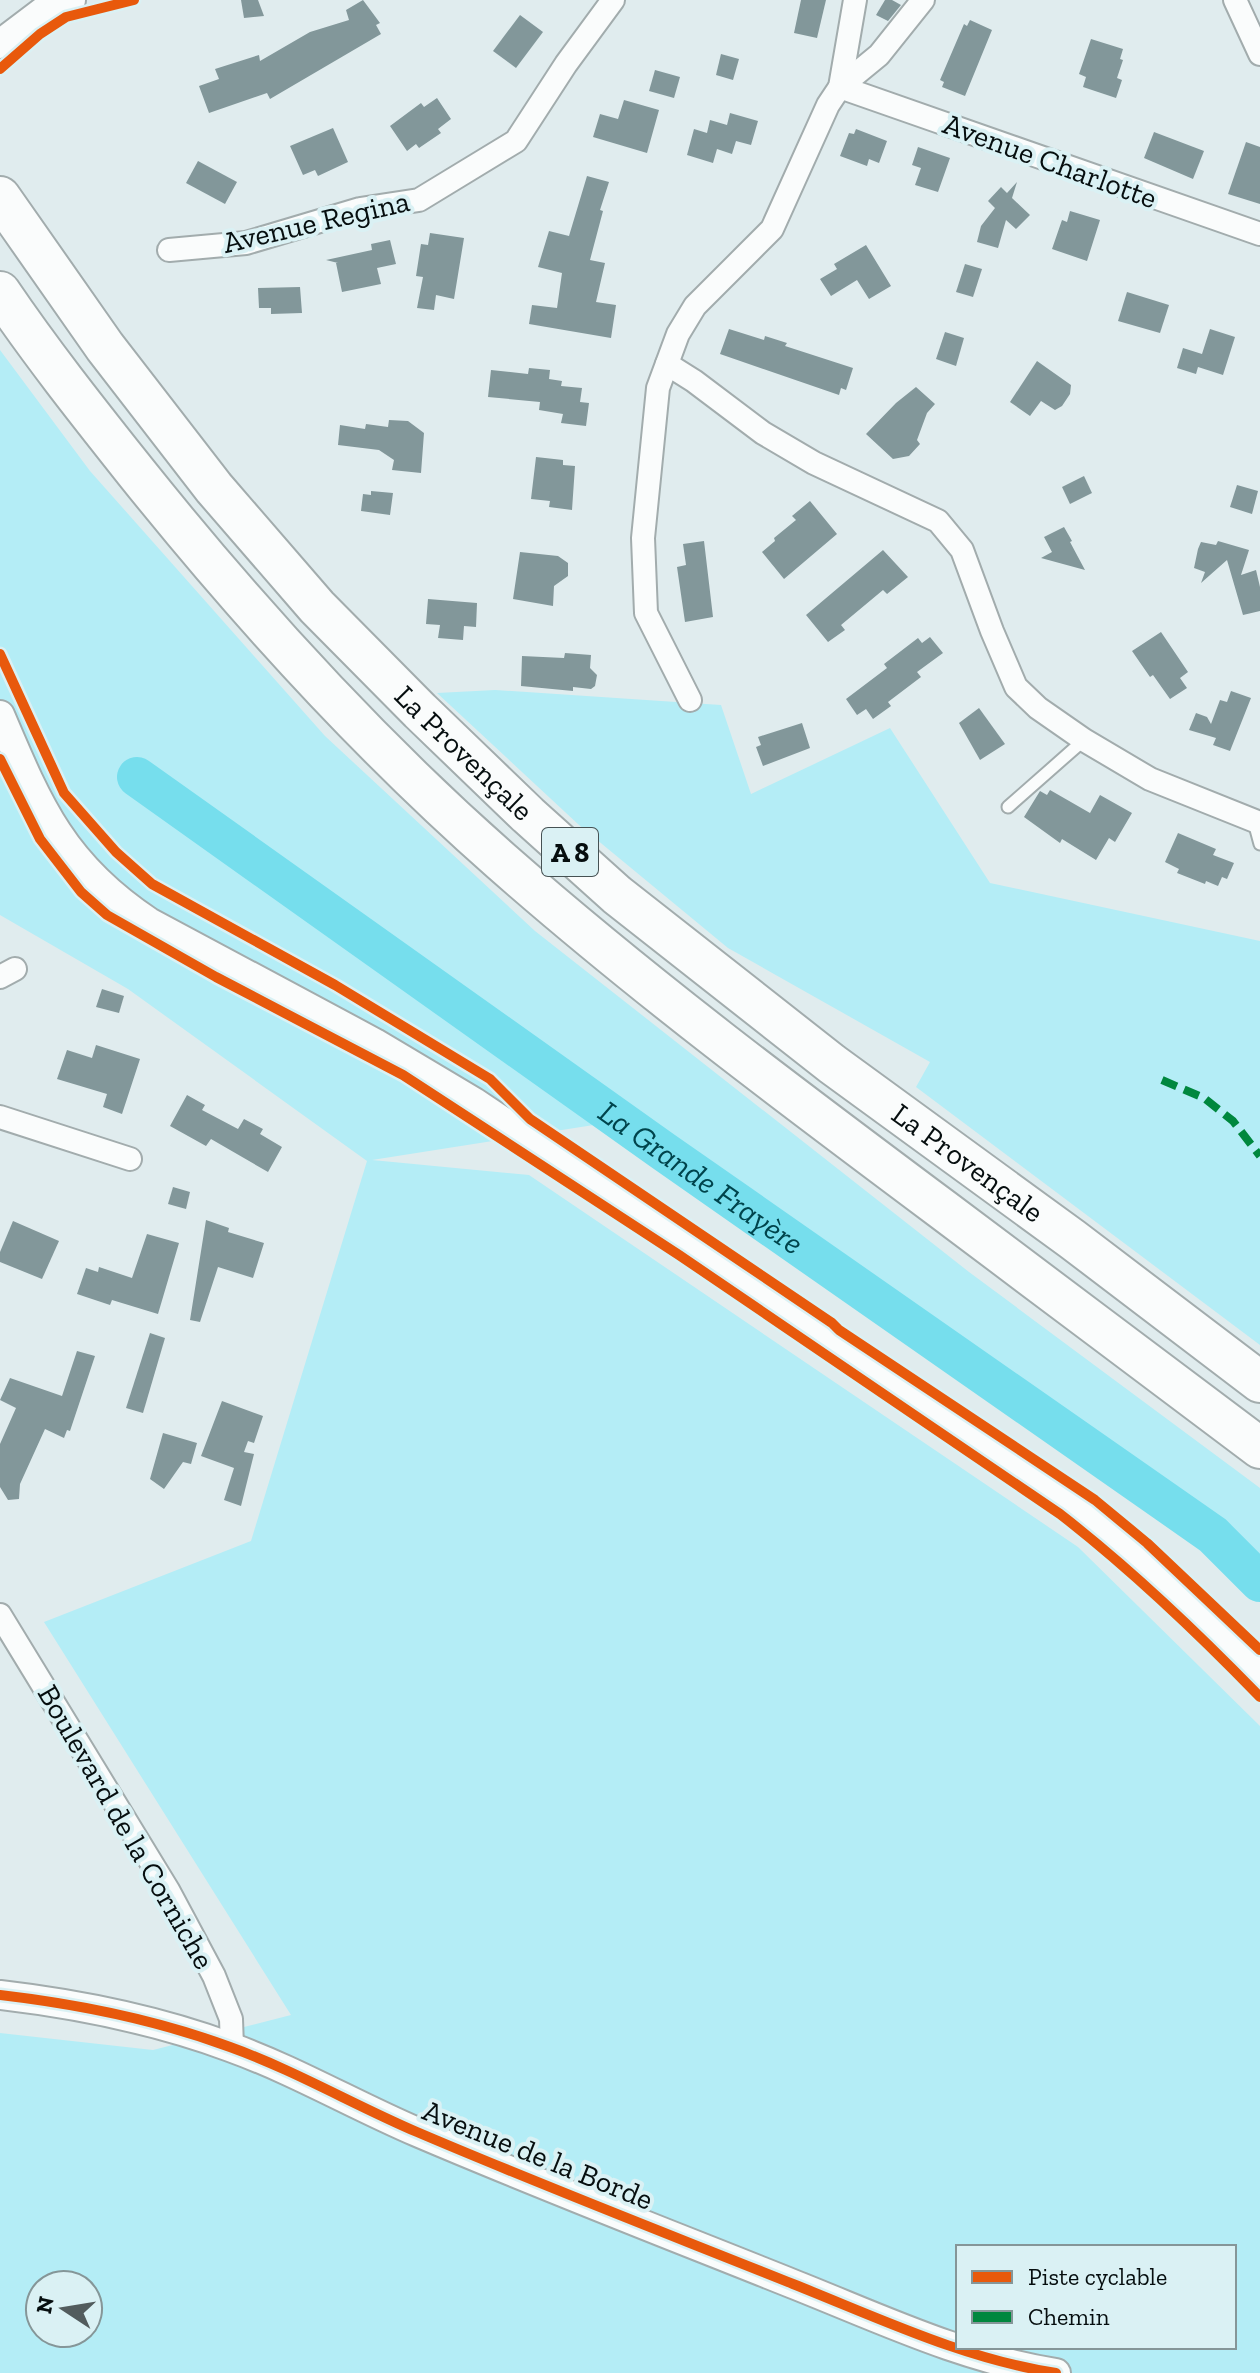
<svg xmlns="http://www.w3.org/2000/svg" width="1260" height="2373" font-family="'Zilla Slab',serif">
	<rect width="100%" height="100%" fill="#e0ecee"/>
	<g fill="#b4edf6" fill-rule="evenodd">
		<path d="M0,350L90,471L325,736L535,931L969,1272L1260,1488V1573L1182,1497L638,1118L372,1160L529,1175L1078,1547L1260,1726V2373H0V2033L153,2050L291,2015L44,1622L251,1541L367,1161L128,989L0,915ZM958,2247H1234V2347H958ZM40,2285H88V2333H40Z"/>
		<path d="M495,690L721,705L751,794L890,728L990,883L1260,941V1345L916,1087L930,1062L728,948L579,825L437,693Z"/>
	</g>
	<g fill="none" stroke-linecap="round" stroke-linejoin="round">
		<path stroke="#76deed" stroke-width="40" id="s1" d="M137,777L663,1151L1213,1535L1260,1582"/>
	</g>
	<g fill="#82979a">
		<path d="M241,0H258L264,16L244,18Z"/>
		<path d="M363,0L380,23L376,25L381,34L270,99L267,93L209,113L199,86L219,79L215,69L259,55L260,61L310,32L349,20L346,10Z"/>
		<path d="M801,0H826L817,38L794,33Z"/>
		<path d="M885,0H892L901,5L888,21L876,15Z"/>
		<path d="M520,15L543,32L516,68L493,51Z"/>
		<path d="M970,20L992,30L965,96L942,87L944,82L940,80L964,24L967,26Z"/>
		<path d="M1091,39L1123,49L1120,59L1123,60L1117,78L1122,80L1116,98L1083,87L1086,77L1079,74Z"/>
		<path d="M721,54L739,59L733,80L716,75Z"/>
		<path d="M655,70L680,77L674,98L649,91Z"/>
		<path d="M437,98L451,119L438,129L441,133L419,148L416,144L407,151L390,126L421,103L424,107Z"/>
		<path d="M624,100L659,110L647,153L593,137L600,114L618,119Z"/>
		<path d="M730,113L758,121L751,145L736,141L732,154L717,149L713,163L687,155L694,129L707,133L710,120L727,125Z"/>
		<path d="M333,128L348,162L318,176L315,170L303,175L290,146Z"/>
		<path d="M856,129L887,141L879,163L869,159L867,166L840,156L849,133L854,134Z"/>
		<path d="M1154,132L1204,151L1193,179L1144,158Z"/>
		<path d="M1246,142L1260,147V204L1228,194Z"/>
		<path d="M918,147L950,158L938,192L915,185L921,168L912,165Z"/>
		<path d="M198,161L237,182L225,204L186,183Z"/>
		<path d="M587,176L609,182L600,210L603,211L590,260L605,263L596,302L616,305L611,338L529,324L532,305L557,308L562,273L538,267L549,231L569,236Z"/>
		<path d="M1017,182L1012,198L1030,215L1016,229L1006,220L998,248L977,242L981,226L995,208L988,201L1001,187L1007,193Z"/>
		<path d="M1070,211L1100,220L1087,261L1052,249L1062,220L1067,222Z"/>
		<path d="M430,233L464,238L454,299L436,295L434,310L417,308L423,277L416,276L421,244L428,245Z"/>
		<path d="M390,240L396,264L377,268L381,284L342,292L336,263H338L326,260L372,250L371,244Z"/>
		<path d="M866,245L891,286L869,299L857,280L831,296L820,279L837,269L834,264Z"/>
		<path d="M965,264L982,269L973,297L956,292Z"/>
		<path d="M300,287L302,313L271,314V308H259L258,288Z"/>
		<path d="M1127,292L1169,305L1160,333L1118,321Z"/>
		<path d="M729,329L764,340L765,336L787,343L785,346L853,368L846,390L841,388L839,395L720,354Z"/>
		<path d="M1210,329L1235,337L1223,375L1198,367L1196,374L1177,368L1183,348L1202,354Z"/>
		<path d="M945,332L964,338L956,366L936,359Z"/>
		<path d="M1037,361L1071,385L1070,394L1062,406L1055,410L1041,401L1030,416L1010,402Z"/>
		<path d="M529,368L550,370L549,379L562,381L561,386L582,388L580,402L589,403L586,426L561,423L563,414L539,410L540,402L488,397L491,370L528,374Z"/>
		<path d="M916,387L935,404L927,413L917,440L920,444L909,456L893,459L866,434L896,403Z"/>
		<path d="M389,420L408,421L424,433L421,473L392,470L394,460L379,450L338,445L340,425L365,429L366,424L388,427Z"/>
		<path d="M536,457L563,460V465L575,466L572,510L549,507L550,501L531,499Z"/>
		<path d="M1084,476L1092,493L1070,504L1062,487Z"/>
		<path d="M1237,485L1258,491L1252,514L1230,507Z"/>
		<path d="M371,491L393,493L390,515L361,511L363,494L371,495Z"/>
		<path d="M810,501L837,534L784,579L762,552L775,541L774,538L796,520L792,516Z"/>
		<path d="M1064,527L1072,541L1070,542L1085,570L1041,558L1052,552L1044,537Z"/>
		<path d="M704,541L713,617L685,622L677,567L686,565L683,544Z"/>
		<path d="M1218,541L1249,550L1241,575L1256,570L1260,587V611L1243,615L1227,560L1201,583L1205,572L1194,568L1198,549L1201,542L1216,545Z"/>
		<path d="M883,550L908,577L887,594L883,590L841,625L845,630L828,642L806,615Z"/>
		<path d="M520,552L558,556L568,563V576L554,586L553,606L513,599Z"/>
		<path d="M428,599L477,603L476,627L464,626L463,640L438,638L440,625L426,624Z"/>
		<path d="M1161,632L1188,672L1180,678L1187,688L1170,699L1153,675L1150,677L1132,651Z"/>
		<path d="M930,637L943,653L917,672L921,677L888,702L891,706L873,719L866,709L857,715L846,699L887,668L884,664L918,638L922,643Z"/>
		<path d="M565,653L591,655L590,668L597,675L595,686L591,689L573,687V691L521,686L522,656L564,658Z"/>
		<path d="M1231,691L1251,698L1230,751L1213,745L1216,738L1189,730L1196,713L1207,717L1211,724L1220,700L1227,702Z"/>
		<path d="M979,708L1005,744L980,760L959,723Z"/>
		<path d="M802,723L810,748L763,766L756,747L761,745L758,737Z"/>
		<path d="M1050,790L1090,813L1100,795L1132,813L1115,842L1109,838L1096,860L1062,839L1060,843L1024,817L1040,791L1047,795Z"/>
		<path d="M1178,833L1216,849L1213,855L1234,863L1227,879L1222,877L1218,886L1206,881L1205,884L1177,873L1179,869L1165,862Z"/>
		<path d="M102,989L124,996L119,1013L96,1007Z"/>
		<path d="M96,1045L140,1059L122,1114L103,1107L107,1094L57,1079L67,1050L92,1058Z"/>
		<path d="M187,1095L205,1105L202,1110L238,1129L244,1119L263,1129L260,1134L282,1147L268,1172L211,1139L206,1146L170,1126Z"/>
		<path d="M173,1187L190,1192L186,1209L168,1204Z"/>
		<path d="M206,1220L229,1228L228,1232L264,1243L253,1278L218,1267L200,1322L190,1320Z"/>
		<path d="M13,1221L59,1241L42,1279L0,1262V1252Z"/>
		<path d="M147,1234L179,1243L158,1314L112,1300L110,1305L77,1294L86,1268L98,1272L99,1267L132,1278Z"/>
		<path d="M150,1333L165,1338L143,1413L126,1408Z"/>
		<path d="M77,1351L95,1356L70,1431L67,1430L64,1438L45,1429L20,1484L19,1499L8,1500L0,1487V1444L16,1408L0,1400L10,1378L62,1396Z"/>
		<path d="M222,1401L263,1416L254,1443L248,1441L244,1452L254,1454L241,1506L224,1500L234,1468L201,1456Z"/>
		<path d="M163,1433L197,1443L191,1464L183,1462L164,1489L150,1479Z"/>
	</g>
	<g fill="none" stroke-linecap="round" stroke-linejoin="round">
		<g stroke="#a2acad" stroke-width="15">
			<g id="service">
				<path d="M1008,807L1084,740"/>
				<path d="M1254,822L1260,844"/>
			</g>
		</g>
		<g stroke="#a2acad" stroke-width="26">
			<g id="minor">
				<path d="M1235,0L1260,54"/>
				<path d="M840,87L1260,234"/>
				<path d="M840,87L879,55L923,0"/>
				<path d="M169,250L246,243L360,209L419,200L516,141L566,64L613,0"/>
				<path d="M667,364L694,381L763,433L814,463L938,521L962,550L992,631L1016,687L1038,708L1084,740L1150,779L1260,823"/>
				<path d="M690,700L646,613L643,538L658,388L678,334L695,306L772,229L828,105L840,87L855,0"/>
				<path d="M0,977L15,969"/>
				<path d="M0,1117L130,1159"/>
				<path d="M0,1615L168,1890L214,1976L231,2019L232,2047"/>
			</g>
		</g>
		<g stroke="#a2acad" stroke-width="32">
			<g id="tertiary">
				<path d="M0,44L45,10L71,0"/>
				<path d="M0,715C39,807 63,865 149,922L375,1043L474,1102L785,1309L1071,1504L1168,1585L1260,1676"/>
				<path d="M0,1995C77,2004 157,2020 230,2047C294,2070 354,2105 417,2132C541,2185 668,2234 793,2284C879,2318 964,2359 1056,2373"/>
			</g>
		</g>
		<g stroke="#a2acad" stroke-width="44">
			<g id="motorway">
				<path id="s2" d="M0,197L105,347L214,488L317,607L420,711L528,815L617,895L832,1064L1072,1239L1260,1382"/>
				<path d="M0,292C42,354 89,413 135,471C247,611 367,743 501,861C642,985 792,1097 942,1209C1048,1288 1154,1369 1260,1448"/>
			</g>
		</g>
		<use href="#service" stroke="#fafcfc" stroke-width="11"/>
		<use href="#minor" stroke="#fafcfc" stroke-width="22"/>
		<use href="#tertiary" stroke="#fafcfc" stroke-width="28"/>
		<use href="#motorway" stroke="#fafcfc" stroke-width="40"/>
		<path stroke="#00873e" stroke-width="8" stroke-dasharray="16 8" stroke-linecap="butt" d="M1162,1080L1204,1098L1233,1121L1260,1156"/>
		<g stroke="#daf1f4" stroke-width="15">
			<g id="cycleway">
				<path d="M0,69L40,34L66,17L134,0"/>
				<path d="M0,654L64,793L116,852L152,884L335,985L490,1079L530,1119L832,1323L839,1330L1095,1500L1147,1543L1260,1650"/>
				<path d="M0,759L40,839L81,892L107,915L216,977L403,1075L679,1255L1060,1514C1132,1570 1197,1632 1260,1697"/>
				<path d="M0,1995C77,2004 157,2020 230,2047C294,2070 354,2105 417,2132C541,2185 668,2234 793,2284C879,2318 964,2359 1056,2373"/>
			</g>
		</g>
		<use href="#cycleway" stroke="#e8590c" stroke-width="10"/>
	</g>
	<g text-anchor="middle" dominant-baseline="central" stroke-width="8" stroke-linejoin="round" paint-order="stroke">
		<rect fill="#daf1f4" stroke="#465254" stroke-width="2" x="542" y="828" width="56" height="48" rx="6"/>
		<g font-size="28" font-weight="bold" fill="#060e0f">
			<text x="570" y="852">A 8</text>
		</g>
		<g font-size="30" fill="#060e0f" stroke="#daf1f4">
			<text transform="translate(1050 161) rotate(20)">Avenue Charlotte</text>
			<text transform="translate(316 222) rotate(-13)">Avenue Regina</text>
			<text stroke="none"><textPath href="#s2" startOffset="726">La Provençale</textPath></text>
			<text stroke="none"><textPath href="#s2" startOffset="1376">La Provençale</textPath></text>
			<text transform="translate(126 1827) rotate(60)">Boulevard de la Corniche</text>
			<text transform="translate(538 2155) rotate(22)">Avenue de la Borde</text>
		</g>
		<g font-size="32" font-style="italic" fill="#00444c" stroke="#daf1f4">
			<text stroke="none"><textPath href="#s1" startOffset="692">La Grande Frayère</textPath></text>
		</g>
	</g>
	<rect x="956" y="2245" width="280" height="104" fill="#daf1f4" stroke="#859698" stroke-width="2"/>
	<rect x="972" y="2271" width="40" height="12" fill="#e8590c" stroke="#859698" stroke-width="2"/>
	<text x="1028" y="2285" font-size="24" fill="#060e0f">Piste cyclable</text>
	<rect x="972" y="2311" width="40" height="12" fill="#00873e" stroke="#859698" stroke-width="2"/>
	<text x="1028" y="2325" font-size="24" fill="#060e0f">Chemin</text>
	<g transform="translate(64 2309) rotate(282)"><circle r="38" fill="#daf1f4" stroke="#859698" stroke-width="2"/>
	<path d="M0-6L14 30L0 20L-14 30Z" fill="#525c5d"/>
	<text y="-12" font-size="22" font-weight="bold" text-anchor="middle" fill="#060e0f">N</text>
	</g>
</svg>
